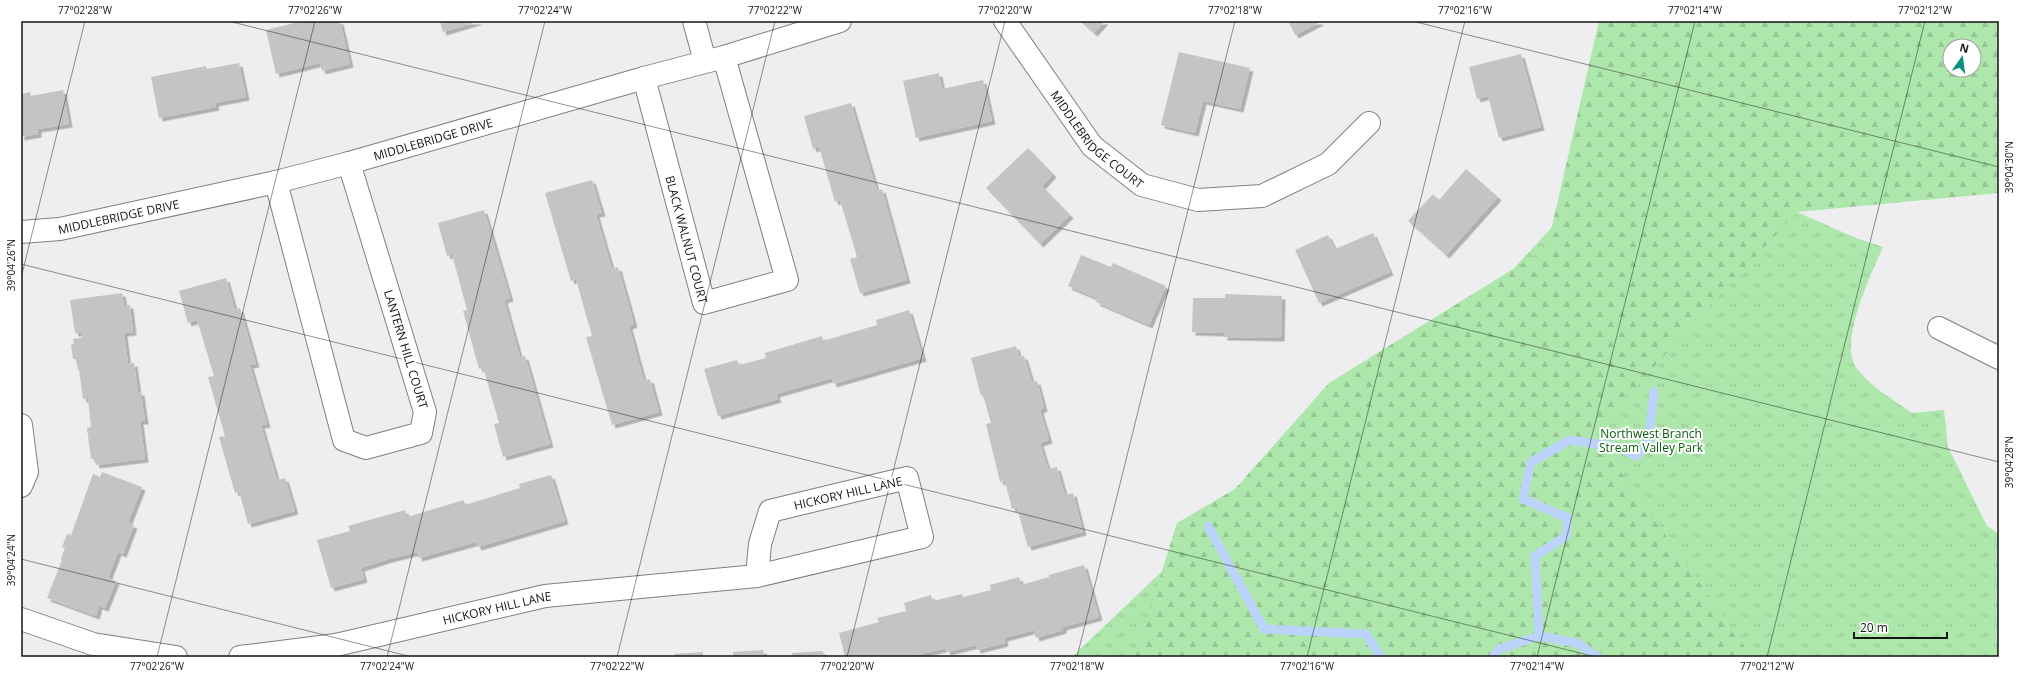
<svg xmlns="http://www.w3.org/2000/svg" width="2020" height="678" font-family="'Open Sans',sans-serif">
	<defs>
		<pattern id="grass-tufts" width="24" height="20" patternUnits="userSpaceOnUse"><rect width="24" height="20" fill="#aee7ab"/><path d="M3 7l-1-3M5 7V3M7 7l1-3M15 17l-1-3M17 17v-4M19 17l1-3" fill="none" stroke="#95c592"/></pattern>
		<pattern id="forest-firs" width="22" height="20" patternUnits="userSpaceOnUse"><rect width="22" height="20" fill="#aee7ab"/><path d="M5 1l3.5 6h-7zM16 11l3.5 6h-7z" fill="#95c592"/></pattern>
		<filter id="shadow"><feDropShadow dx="3.5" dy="3.5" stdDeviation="0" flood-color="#0004"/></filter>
	</defs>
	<rect width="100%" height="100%" fill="#eeeef1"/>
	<path fill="url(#grass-tufts)" d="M1590,186L1797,212L1856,238L1883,247C1872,272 1837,344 1857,369C1871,387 1894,400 1912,413L1944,410L1948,447L1987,526L1999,534V657H1072L1179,555L1326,472Z"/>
	<path fill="url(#forest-firs)" fill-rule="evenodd" d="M1599,21H1999V193L1797,212L1593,433L1752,657H1135L1177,523L1235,489L1329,383L1547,248ZM1950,46H1974V70H1950Z"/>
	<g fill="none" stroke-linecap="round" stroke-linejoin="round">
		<g stroke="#bcd4fc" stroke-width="9">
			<path d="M1208,526L1264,629L1366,634L1381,657"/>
			<path d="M1539,636L1535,556L1566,536L1568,518L1523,499L1531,462L1570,440L1618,447L1636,456L1648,444L1654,392"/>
			<path d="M1493,657L1499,649L1539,636L1577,643L1598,657"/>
		</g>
	</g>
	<g fill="#c4c4c6" filter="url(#shadow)">
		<path d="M303,21H340L350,64L322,71L320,63L276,74L266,30Z"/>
		<path d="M440,21H480L443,32Z"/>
		<path d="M1080,21H1105L1094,33Z"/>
		<path d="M1288,21H1319L1320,22L1295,35Z"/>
		<path d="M1179,52L1250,68L1240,109L1203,101L1195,133L1161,125Z"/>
		<path d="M1521,54L1541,127L1499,138L1488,96L1477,99L1469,67Z"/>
		<path d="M239,63L246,97L215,103L216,107L159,118L151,77L206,66L207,69Z"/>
		<path d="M939,73L942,89L983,80L992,121L916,138L903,81Z"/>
		<path d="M63,90L69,124L38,129V134L21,137V94L30,92L31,96Z"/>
		<path d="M851,103L877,191L882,189L907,280L860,293L850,259L857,257L840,200L835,202L819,147L813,149L804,116Z"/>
		<path d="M1028,148L1053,174L1042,186L1070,215L1040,244L986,188Z"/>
		<path d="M1466,169L1498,197L1446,255L1408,221L1433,194L1439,200Z"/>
		<path d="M592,180L602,213L596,214L612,269L618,267L634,324L629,326L644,381L650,379L659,412L612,425L586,337L592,336L584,308L576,279L571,281L545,193Z"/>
		<path d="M484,210L510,298L504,300L520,357L525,356L550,444L503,457L494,424L499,423L483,367L479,369L463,311L467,310L452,254L447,256L438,223Z"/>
		<path d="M1373,233L1390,272L1319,303L1295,250L1328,235L1335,249Z"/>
		<path d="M1081,255L1111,267L1113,263L1166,286L1149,325L1096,302L1098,299L1068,286Z"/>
		<path d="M226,278L235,310L240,308L256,364L250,365L267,424L261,425L277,480L285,478L295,511L248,524L239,491L235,493L219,437L225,436L208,377L214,376L197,320L188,323L179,291Z"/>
		<path d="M122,293L124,305H130L133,332L124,333L128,364L134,363L138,392H141L145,421H140L145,459L96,465L95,459H91L87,428L91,427L88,398L83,399L79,370H78L76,359H73L71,345L74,344L73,339L82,338L81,333H75L70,300Z"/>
		<path d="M1225,294L1282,296L1281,338L1224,337V333L1192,332L1193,298H1225Z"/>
		<path d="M909,310L923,358L833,384L832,378L776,394L778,399L718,416L704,369L737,360L739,365L766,358L765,353L822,336L823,341L877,325L876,320Z"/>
		<path d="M1016,346L1019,357L1024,356L1032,382L1037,381L1044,408L1040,410L1049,440L1040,443L1048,469L1057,467L1065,495L1073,493L1083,532L1028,547L1017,508L1012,509L1005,481L1000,482L986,424L991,423L983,395L981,396L971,358Z"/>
		<path d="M102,472L142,487L128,523L134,525L123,554L118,552L108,578L116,581L105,608L99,606L96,616L47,598L62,560L61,559L65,548L62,547L67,534L71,535L93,474L100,477Z"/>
		<path d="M551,475L565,521L478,547L476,542L419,558L417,552L389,559L361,568L364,579L331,588L317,540L350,531L348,526L405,510L407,517L464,500L465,505L520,488L519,484Z"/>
		<path d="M1084,565L1099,617L1063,627V630L1036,638L1034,630L1004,638L1005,643L977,650L976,645L947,652L946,648L918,655V657H845L839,633L879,622L877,618L906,611L904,603L931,595L935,611L933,601L962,594L963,597L991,590L990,585L1019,577L1021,585L1049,577V575Z"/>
		<path d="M763,650L764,657H733V652Z"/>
		<path d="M823,651L824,657H793L792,653Z"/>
		<path d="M703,652V657H674V654Z"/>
	</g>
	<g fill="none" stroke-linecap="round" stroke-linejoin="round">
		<g stroke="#808082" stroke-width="24">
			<g id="minor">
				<path d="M694,21L705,61"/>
				<path id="s1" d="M1005,21L1092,146L1142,185L1198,200L1262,196L1328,164L1369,123"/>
				<path id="s2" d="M644,78L704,303L787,280L724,57"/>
				<path d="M276,182L344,440L366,448L421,433L425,412L349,163"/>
				<path id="s3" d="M21,232L60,229L276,182L349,163L644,78L724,57L840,21"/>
				<path d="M1939,328L1999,358"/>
				<path d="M21,425L27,472L21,486"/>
				<path d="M21,619L93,644L176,657"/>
				<path id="s4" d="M240,657L336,645L545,596L757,576L922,537L907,478L770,511L760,544L757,576"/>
			</g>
		</g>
		<use href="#minor" stroke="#fff" stroke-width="22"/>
	</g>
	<path fill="none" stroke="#151516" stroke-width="1" stroke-opacity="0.45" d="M228,21L1999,462M1412,21L1999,167M21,264L1596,657M21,278L85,21M21,559L412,657M157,657L315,21M387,657L545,21M617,657L775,21M847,657L1005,21M1077,657L1235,21M1307,657L1465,21M1537,657L1695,21M1767,657L1925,21M1997,657L1999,647"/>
	<g text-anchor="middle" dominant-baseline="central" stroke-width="4" stroke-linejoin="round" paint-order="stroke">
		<g font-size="12" fill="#151516" stroke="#fff">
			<text stroke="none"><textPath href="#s1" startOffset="151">MIDDLEBRIDGE COURT</textPath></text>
			<text stroke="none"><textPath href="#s3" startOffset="423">MIDDLEBRIDGE DRIVE</textPath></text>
			<text stroke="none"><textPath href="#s3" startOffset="99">MIDDLEBRIDGE DRIVE</textPath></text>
			<text stroke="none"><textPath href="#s2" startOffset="167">BLACK WALNUT COURT</textPath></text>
			<text transform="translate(406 349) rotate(73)">LANTERN HILL COURT</text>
			<text transform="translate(848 493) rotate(-13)">HICKORY HILL LANE</text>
			<text stroke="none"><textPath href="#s4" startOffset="262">HICKORY HILL LANE</textPath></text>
		</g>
		<g font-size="12" fill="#095d0e" stroke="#fff">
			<text x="1651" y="433">Northwest Branch<tspan x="1651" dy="14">Stream Valley Park</tspan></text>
		</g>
	</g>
	<rect width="2020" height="678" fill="none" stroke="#ffffff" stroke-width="44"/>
	<g transform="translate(1962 58) rotate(14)"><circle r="19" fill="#ffffff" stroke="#a1a1a2"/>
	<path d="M0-3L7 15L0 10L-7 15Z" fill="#09917a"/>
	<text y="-6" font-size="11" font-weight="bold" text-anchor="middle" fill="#151516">N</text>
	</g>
	<path d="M1854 632v6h93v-6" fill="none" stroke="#151516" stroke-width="2"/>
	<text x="1860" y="632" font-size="12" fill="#151516" stroke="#ffffff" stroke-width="3" paint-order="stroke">20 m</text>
	<rect x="22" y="22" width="1976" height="634" fill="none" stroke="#151516" stroke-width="1.5"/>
	<g font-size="10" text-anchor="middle" fill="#151516">
		<text x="85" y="14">77°02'28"W</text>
		<text x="315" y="14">77°02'26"W</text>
		<text x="545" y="14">77°02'24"W</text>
		<text x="775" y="14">77°02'22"W</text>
		<text x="1005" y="14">77°02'20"W</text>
		<text x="1235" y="14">77°02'18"W</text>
		<text x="1465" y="14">77°02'16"W</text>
		<text x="1695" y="14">77°02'14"W</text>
		<text x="1925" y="14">77°02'12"W</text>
		<text transform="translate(2009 167) rotate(-90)" y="4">39°04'30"N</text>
		<text transform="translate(11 265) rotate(-90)" y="4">39°04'26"N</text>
		<text transform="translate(2009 462) rotate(-90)" y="4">39°04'28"N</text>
		<text transform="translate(11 560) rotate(-90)" y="4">39°04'24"N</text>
		<text x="157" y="670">77°02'26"W</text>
		<text x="387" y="670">77°02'24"W</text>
		<text x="617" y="670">77°02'22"W</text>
		<text x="847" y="670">77°02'20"W</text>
		<text x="1077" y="670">77°02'18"W</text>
		<text x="1307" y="670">77°02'16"W</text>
		<text x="1537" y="670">77°02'14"W</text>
		<text x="1767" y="670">77°02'12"W</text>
	</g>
</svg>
